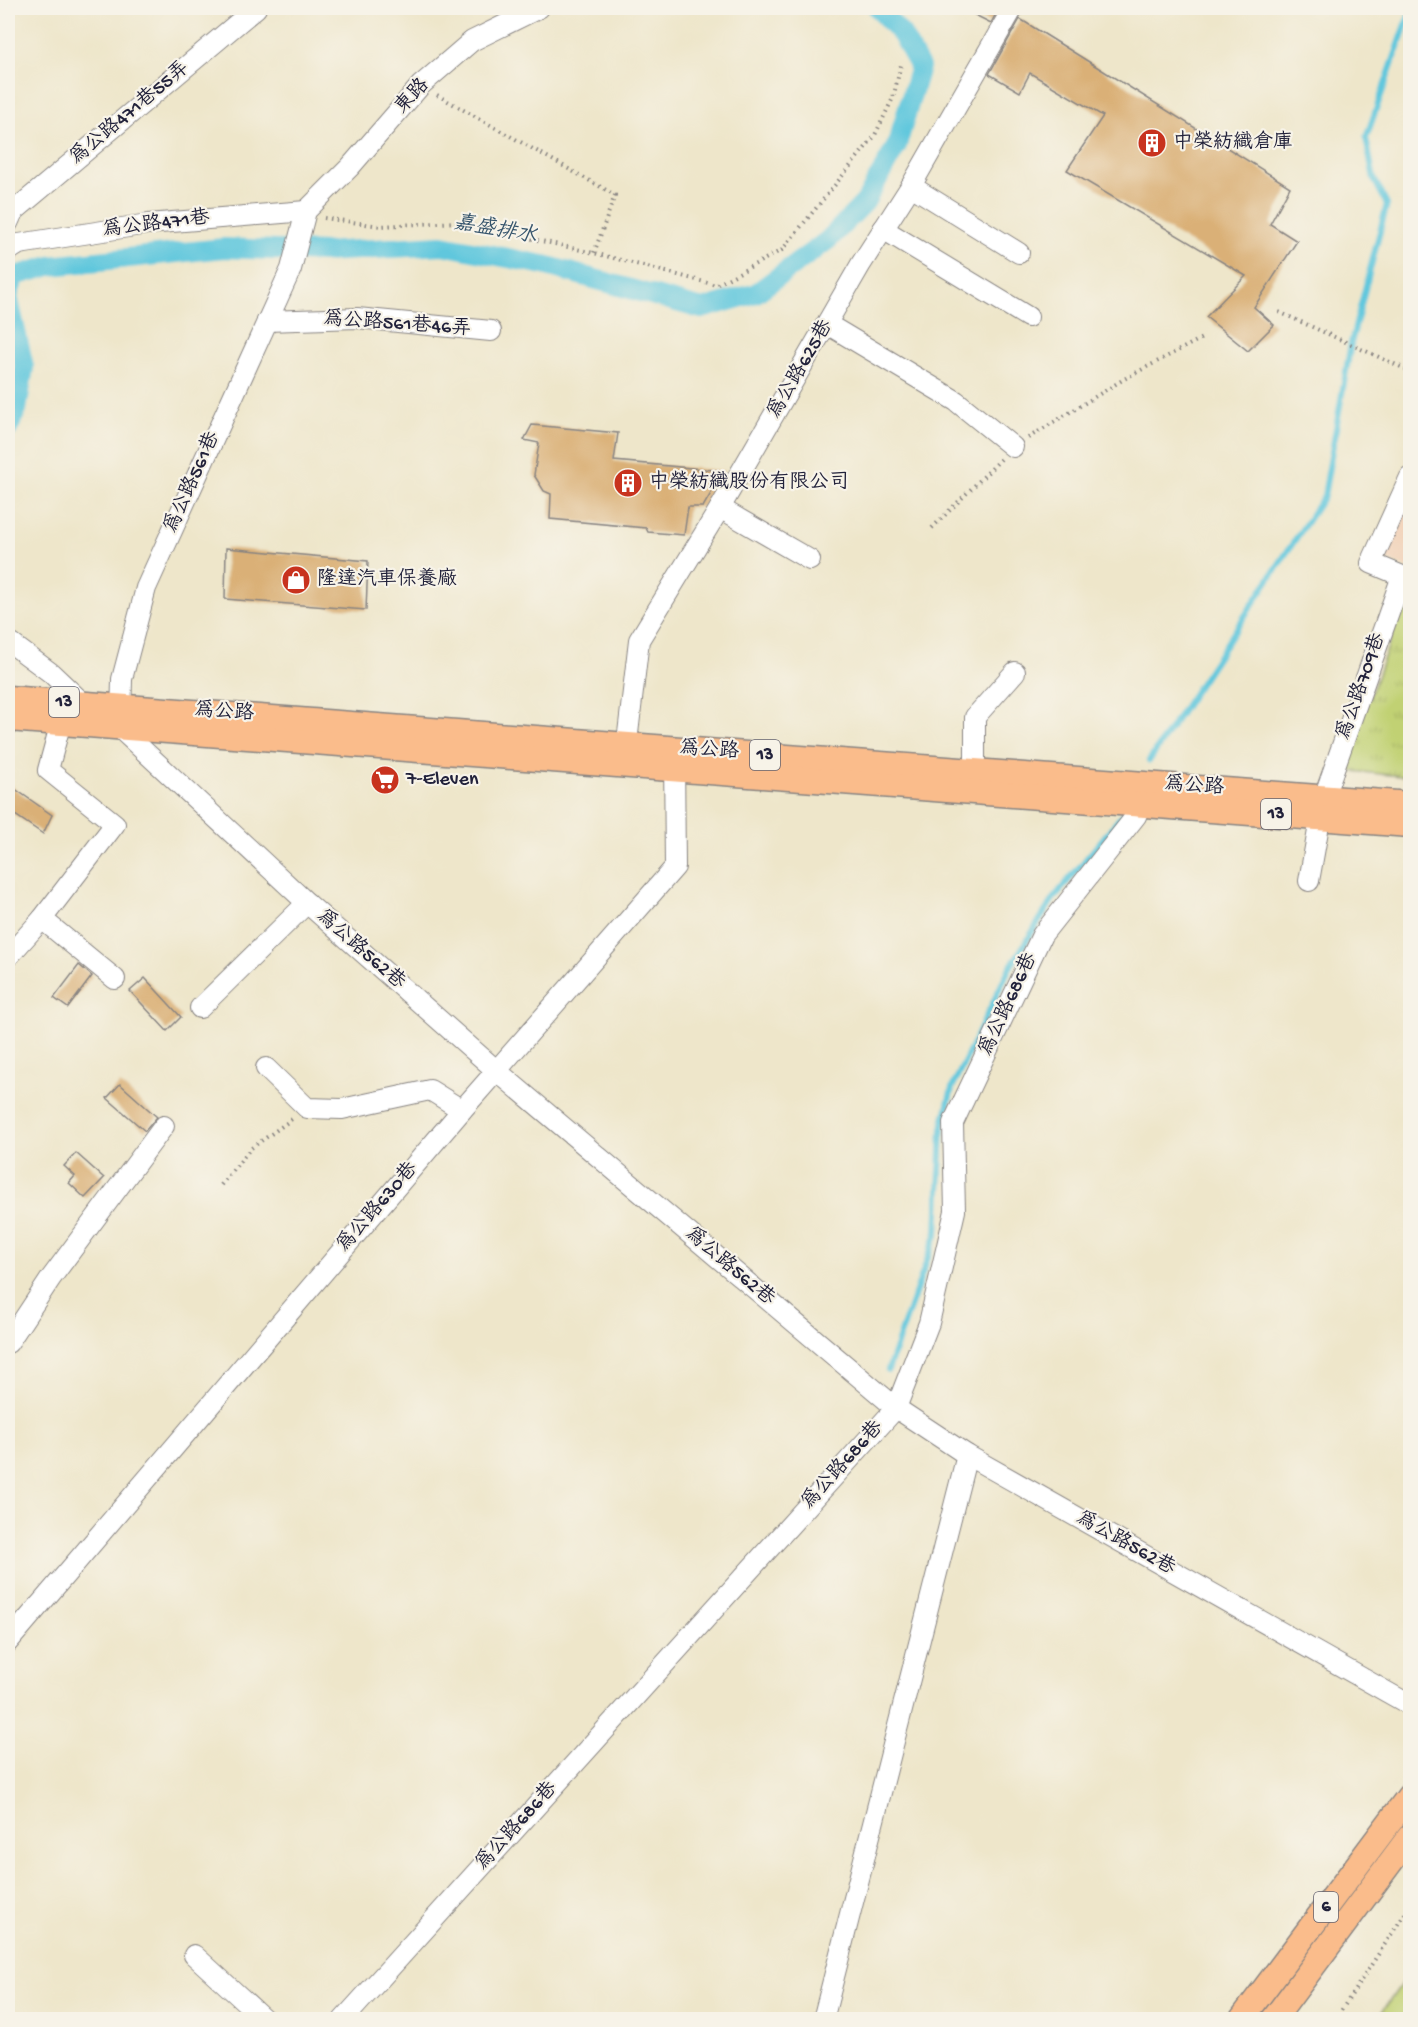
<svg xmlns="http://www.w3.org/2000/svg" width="1418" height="2027" font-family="'Gochi Hand','LXGW WenKai TC',sans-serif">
	<defs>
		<pattern id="grass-tufts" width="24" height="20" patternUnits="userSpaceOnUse" patternTransform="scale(1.5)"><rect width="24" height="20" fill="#c1d173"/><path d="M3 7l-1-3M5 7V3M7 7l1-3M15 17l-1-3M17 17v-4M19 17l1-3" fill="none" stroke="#a6b364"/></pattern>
	</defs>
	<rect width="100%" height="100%" fill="#f7f3e8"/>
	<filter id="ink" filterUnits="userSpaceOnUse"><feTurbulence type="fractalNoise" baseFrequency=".0167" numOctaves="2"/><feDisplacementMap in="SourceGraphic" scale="12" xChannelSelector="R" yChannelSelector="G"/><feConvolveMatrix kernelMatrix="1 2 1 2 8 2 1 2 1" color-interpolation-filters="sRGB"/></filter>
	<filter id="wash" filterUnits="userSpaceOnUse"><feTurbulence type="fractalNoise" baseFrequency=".008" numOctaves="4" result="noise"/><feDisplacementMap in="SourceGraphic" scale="24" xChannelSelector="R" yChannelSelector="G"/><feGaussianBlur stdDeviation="1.35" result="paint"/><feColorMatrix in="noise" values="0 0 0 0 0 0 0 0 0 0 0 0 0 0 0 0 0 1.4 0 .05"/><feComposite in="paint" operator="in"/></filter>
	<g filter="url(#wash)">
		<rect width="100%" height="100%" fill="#eee6ca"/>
		<path fill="#f2d5bd" d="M1410,493V569L1381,557Z"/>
		<path fill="url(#grass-tufts)" stroke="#727a57" stroke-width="1.5" d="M1409,589L1410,777L1343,770Z"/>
		<path fill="#c1d173" stroke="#727a57" stroke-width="1.5" d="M1402,1983L1410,1988V2019H1377Z"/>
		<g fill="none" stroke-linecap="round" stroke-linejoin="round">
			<g stroke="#60c7dd" stroke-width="6">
				<path d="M1149,761L1324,496L1351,343L1387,204L1374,179L1366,138L1410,13"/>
				<path d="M888,1370L937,1232L942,1128L952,1088L1009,969L1053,899L1125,812"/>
			</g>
			<path stroke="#60c7dd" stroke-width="20" d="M8,429L17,409L24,367L8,296L15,276L50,266L224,248L324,252L442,245L544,265L702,309L756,293L828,240L865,202L897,145L920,67L902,35L878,8"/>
		</g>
		<g id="blocks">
			<g fill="#dab077">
				<path d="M961,8H999L991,23Z"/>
				<path d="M1020,19L1290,187L1270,224L1297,241L1254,307L1274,325L1248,351L1206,317L1246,276L1067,170L1103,116L1030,73L1020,92L989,74Z"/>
				<path d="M532,425L618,433L614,461L724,471L703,507H688L684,535L648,532L646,528L550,519L551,494L544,491L534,475L539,443L524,440Z"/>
				<path d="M226,548L368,561L366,610L225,599Z"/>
				<path d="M8,784L52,815L43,834L8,810Z"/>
				<path d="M79,965L92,976L68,1008L54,998Z"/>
				<path d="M145,978L181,1017L167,1031L130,991Z"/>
				<path d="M120,1084L157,1117L145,1131L107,1098Z"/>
				<path d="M76,1153L104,1178L85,1198L69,1183L75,1176L64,1166Z"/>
			</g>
		</g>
	</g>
	<g filter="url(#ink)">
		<use href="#blocks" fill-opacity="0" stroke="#888482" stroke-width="1.5"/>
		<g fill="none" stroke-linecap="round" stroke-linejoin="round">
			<g stroke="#888482" stroke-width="22">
				<g id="minor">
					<path d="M911,186L1019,253"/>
					<path d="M8,223L13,212L256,8"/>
					<path d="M883,229L1028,317"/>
					<path d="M8,251L19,244L148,224L306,211"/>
					<path d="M267,321L357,318L491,331"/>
					<path d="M827,324L956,401L1013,447"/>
					<path d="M720,508L810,560"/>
					<path d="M8,641L51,673L88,708"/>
					<path d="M121,720L122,679L146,588L291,269L306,211L350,167L421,85L472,41L539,8"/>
					<path d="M113,722L307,903L498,1072L896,1408L967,1455L1410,1705"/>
					<path d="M625,759L639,640L720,508L861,264L911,186L1013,8"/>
					<path d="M975,770V717L1015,672"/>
					<path d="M1309,881L1324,797L1402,576L1371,563L1410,477"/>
					<path d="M42,919L115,979"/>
					<path d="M8,957L42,919L115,824L48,770L61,722"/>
					<path d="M200,1008L307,903"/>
					<path d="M266,1068L307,1108L342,1109L430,1090L462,1110"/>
					<path d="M8,1343L51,1278L164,1126"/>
					<path d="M8,1642L462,1110L675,867L674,754"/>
					<path d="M194,1955L265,2020"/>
					<path d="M343,2020L896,1408L929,1323L955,1211L953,1123L1042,935L1136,816L1145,793"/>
					<path d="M823,2020L967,1455"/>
				</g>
			</g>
			<g stroke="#888482" stroke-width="27">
				<g id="major">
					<path d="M8,698L1410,804"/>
					<path d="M8,719L1410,825"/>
					<path d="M1241,2020L1410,1795"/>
					<path d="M1273,2020L1410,1836"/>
				</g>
			</g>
			<g stroke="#888482" stroke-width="4" stroke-dasharray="1.5 4.5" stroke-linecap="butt">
				<path d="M437,95L615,195L594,253"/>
				<path d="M324,218L380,226L458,222L594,253L716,285L782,250L874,137L893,98L901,65"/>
				<path d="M1279,312L1410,371"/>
				<path d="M1028,438L1124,379L1204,337"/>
				<path d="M932,528L1001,459"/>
				<path d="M221,1185L250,1149L292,1119"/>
				<path d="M1335,2020L1410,1906"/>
			</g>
			<use href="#minor" stroke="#fff" stroke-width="20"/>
			<use href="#major" stroke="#fabc8b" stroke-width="24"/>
		</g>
	</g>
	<defs>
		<g id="building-disc" transform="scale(1.5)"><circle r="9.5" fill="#c8321e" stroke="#f7f3e8"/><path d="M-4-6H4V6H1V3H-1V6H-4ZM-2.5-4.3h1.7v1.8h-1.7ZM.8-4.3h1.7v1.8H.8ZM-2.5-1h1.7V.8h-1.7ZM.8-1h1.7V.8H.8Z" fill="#fff"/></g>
		<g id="shop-disc" transform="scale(1.5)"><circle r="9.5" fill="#c8321e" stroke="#f7f3e8"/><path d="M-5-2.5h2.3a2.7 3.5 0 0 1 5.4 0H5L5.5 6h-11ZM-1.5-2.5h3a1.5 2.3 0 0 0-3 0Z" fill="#fff"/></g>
		<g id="supermarket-disc" transform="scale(1.5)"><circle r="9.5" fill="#c8321e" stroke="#f7f3e8"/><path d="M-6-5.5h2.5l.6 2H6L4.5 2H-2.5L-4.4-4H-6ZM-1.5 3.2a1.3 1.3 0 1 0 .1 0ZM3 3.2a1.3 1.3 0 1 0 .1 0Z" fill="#fff"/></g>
	</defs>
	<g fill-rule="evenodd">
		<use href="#building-disc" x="1152" y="143"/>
		<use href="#building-disc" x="628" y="483"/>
		<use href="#shop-disc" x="296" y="580"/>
		<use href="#supermarket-disc" x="385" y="780"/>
	</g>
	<g text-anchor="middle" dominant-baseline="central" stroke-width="4.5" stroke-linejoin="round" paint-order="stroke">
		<g fill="#f7f3e8" stroke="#62616f" stroke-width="1.5">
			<rect x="49" y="687" width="30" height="30" rx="4.5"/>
			<rect x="750" y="740" width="30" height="30" rx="4.5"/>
			<rect x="1261" y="799" width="30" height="30" rx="4.5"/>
			<rect x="1314" y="1892" width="24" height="30" rx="4.5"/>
		</g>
		<g font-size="18" font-weight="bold" fill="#22223b">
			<text x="64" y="702">13</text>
			<text x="765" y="755">13</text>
			<text x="1276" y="814">13</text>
			<text x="1326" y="1907">6</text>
		</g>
		<g font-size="20" fill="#22223b" stroke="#f7f3e8">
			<text transform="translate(413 97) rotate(-47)">東路</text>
			<text transform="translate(130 114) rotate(-40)">為公路471巷55弄</text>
			<text transform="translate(156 225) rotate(-7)">為公路471巷</text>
			<text transform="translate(397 325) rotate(4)">為公路561巷46弄</text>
			<text transform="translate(801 370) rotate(-60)">為公路625巷</text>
			<text transform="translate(193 483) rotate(-66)">為公路561巷</text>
			<text transform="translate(1362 687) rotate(-71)">為公路709巷</text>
			<text transform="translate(224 713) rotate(4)">為公路</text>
			<text transform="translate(709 751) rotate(4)">為公路</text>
			<text transform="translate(1194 787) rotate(4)">為公路</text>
			<text transform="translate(360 950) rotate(41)">為公路562巷</text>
			<text transform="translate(1009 1005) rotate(-65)">為公路686巷</text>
			<text transform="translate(378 1208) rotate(-49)">為公路630巷</text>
			<text transform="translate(729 1267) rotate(40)">為公路562巷</text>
			<text transform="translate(843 1466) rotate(-48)">為公路686巷</text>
			<text transform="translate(1125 1544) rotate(29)">為公路562巷</text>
			<text transform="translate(517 1827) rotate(-48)">為公路686巷</text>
		</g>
		<g font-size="20" fill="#22223b" stroke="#f7f3e8" text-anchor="start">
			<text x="1173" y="143">中榮紡織倉庫</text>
			<text x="649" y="483">中榮紡織股份有限公司</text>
			<text x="317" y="580">隆達汽車保養廠</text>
			<text x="406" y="780">7-Eleven</text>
		</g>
		<g font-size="21" font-style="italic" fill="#35546c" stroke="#f7f3e8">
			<text transform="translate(495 231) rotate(10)">嘉盛排水</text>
		</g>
	</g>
	<rect width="1418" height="2027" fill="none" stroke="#f7f3e8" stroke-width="30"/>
</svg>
